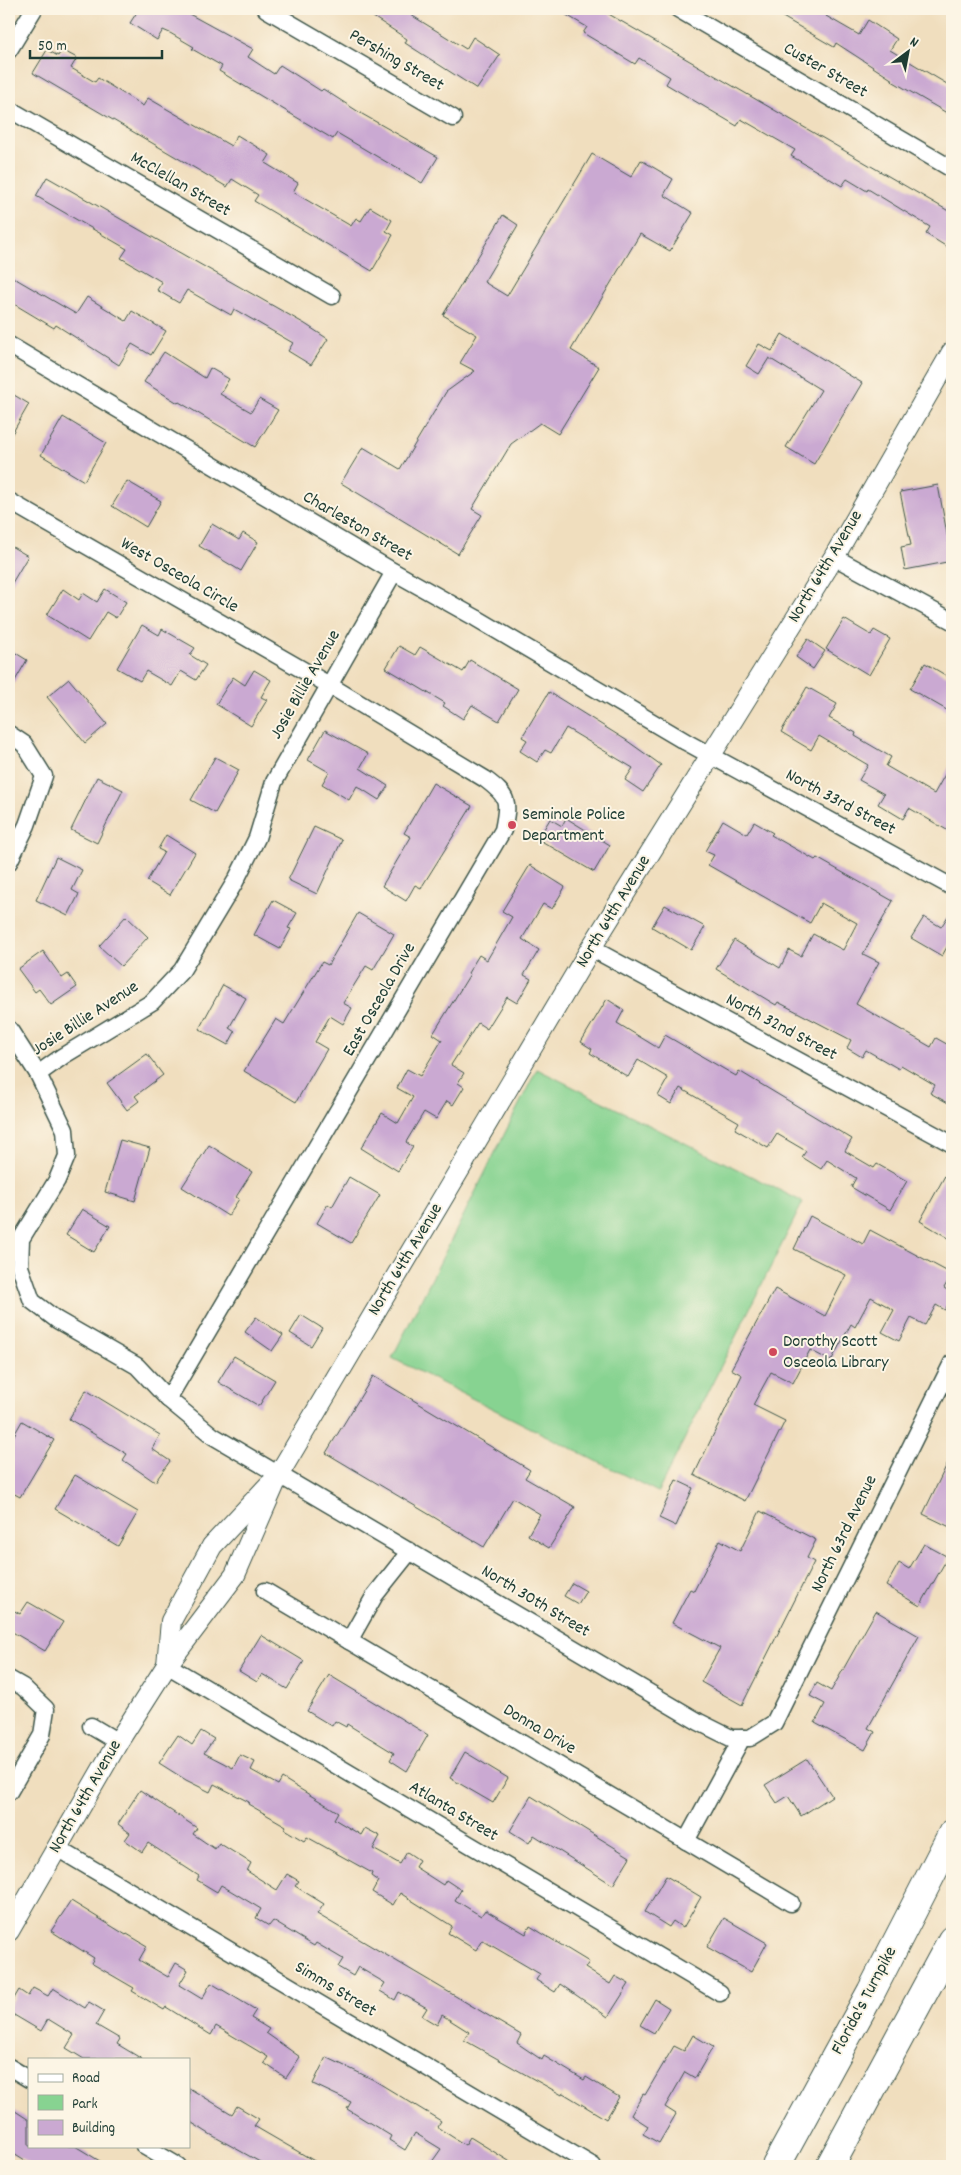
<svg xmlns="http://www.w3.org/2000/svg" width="961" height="2175" font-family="Dekko,sans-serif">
	<rect width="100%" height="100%" fill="#fcf5e5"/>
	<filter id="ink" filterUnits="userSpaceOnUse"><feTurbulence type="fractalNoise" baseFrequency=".02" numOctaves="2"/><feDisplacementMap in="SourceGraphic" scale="10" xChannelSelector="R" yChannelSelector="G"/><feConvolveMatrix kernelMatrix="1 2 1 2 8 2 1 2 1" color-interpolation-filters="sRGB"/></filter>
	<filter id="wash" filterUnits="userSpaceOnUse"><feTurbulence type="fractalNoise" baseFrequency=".0096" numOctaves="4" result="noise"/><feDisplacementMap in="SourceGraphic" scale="20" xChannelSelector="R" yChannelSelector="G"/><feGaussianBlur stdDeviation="1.12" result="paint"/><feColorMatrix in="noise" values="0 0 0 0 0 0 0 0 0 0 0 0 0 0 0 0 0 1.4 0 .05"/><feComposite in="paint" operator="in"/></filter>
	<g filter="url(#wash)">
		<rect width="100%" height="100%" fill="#f0debe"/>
		<path fill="#87d391" stroke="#538862" d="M537,1069L803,1202L658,1492L392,1358Z"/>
		<g id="blocks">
			<g fill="#caa9d2">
				<path d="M139,9H180L253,49L248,57L274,74L280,65L321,91L323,89L362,114L438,157L422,183L337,133L333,139L219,71L222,66L192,49L194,47L170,33L163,30L157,40L130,23Z"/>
				<path d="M361,9H415L411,15L466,49L473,37L500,55L477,89L405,43L407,39Z"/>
				<path d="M556,9H600L952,213V250L926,234L930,227L868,189L867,191L847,179L842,186L820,173L791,156L795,150L741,119L737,126L666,84L670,77L639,58L635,64L583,33L587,27Z"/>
				<path d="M769,9H831L826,16L859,35L868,20L897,39L890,50L952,87V116L892,81L893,80L836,43L834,47Z"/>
				<path d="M47,50L58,56L62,50L77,58L71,68L95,82L98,78L143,106L148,98L231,146L237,135L270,155L265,163L298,183L293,192L351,226L356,218L361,221L370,207L392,220L386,231L393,235L372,271L254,201L258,195L232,179L227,187L33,73Z"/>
				<path d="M592,154L631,177L641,160L673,179L664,195L693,213L670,251L640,234L571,350L599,367L558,434L540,423L511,444L472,509L482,515L458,554L341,483L363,447L400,469L446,392L475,371L460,363L477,335L443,315L503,215L518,225L484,282L507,296Z"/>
				<path d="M47,177L305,324L328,339L311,365L288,351L293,343L234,309L231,315L187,290L179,303L157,290L162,282L121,258L127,249L36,196Z"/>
				<path d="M9,275L76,314L87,297L126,321L132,311L166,331L151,355L132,344L119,365L56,325L54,328L9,301Z"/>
				<path d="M782,334L862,383L814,464L786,447L821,390L769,358L759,374L746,366L759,344L772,351Z"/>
				<path d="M164,352L205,378L210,368L229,379L220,394L251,412L259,399L278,410L255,447L179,402L178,403L144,382Z"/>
				<path d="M9,392L29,404L9,439Z"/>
				<path d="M63,417L106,443L84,481L41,455Z"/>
				<path d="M127,481L161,501L146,527L112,506Z"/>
				<path d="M938,485L952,561L905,570L901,547L911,545L900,492Z"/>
				<path d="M212,524L239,540L243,533L258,542L241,571L199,546Z"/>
				<path d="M9,545L28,556L9,588Z"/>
				<path d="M63,589L79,600L83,593L97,602L105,589L126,602L116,618L106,612L88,641L47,615Z"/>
				<path d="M844,619L871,635L874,630L890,639L869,675L826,649Z"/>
				<path d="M142,625L159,635L162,629L195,648L190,655L206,665L196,680L181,671L172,686L146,671L140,681L117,668Z"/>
				<path d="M808,639L825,651L813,669L796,657Z"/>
				<path d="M399,646L415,655L420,647L463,672L470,660L518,689L499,721L472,705L463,719L443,706L445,703L386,668Z"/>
				<path d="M9,649L27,660L9,691Z"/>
				<path d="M925,663L952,679V713L910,689Z"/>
				<path d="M254,670L271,680L261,697L267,700L251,726L216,704L233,677L245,685Z"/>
				<path d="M69,679L107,724L85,743L47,697Z"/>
				<path d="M807,687L837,704L829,718L856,733L855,736L891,757L886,766L934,794L952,762V833L909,808L903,819L878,804L884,794L859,780L868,765L819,736L811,750L781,732Z"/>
				<path d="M549,692L626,740L661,765L643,792L625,780L633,768L566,728L551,753L545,750L537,762L520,751L527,740L522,737Z"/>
				<path d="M325,730L368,754L360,768L388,786L379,800L357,786L349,800L322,784L329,772L308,760Z"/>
				<path d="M215,757L239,770L215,813L191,800Z"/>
				<path d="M97,777L123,790L97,843L71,830Z"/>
				<path d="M433,783L472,806L421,888L415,885L406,901L382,886L411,837L404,833Z"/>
				<path d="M566,818L610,845L594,872L538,839L550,819L562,826Z"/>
				<path d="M723,820L747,834L754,822L773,833L771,835L815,860L817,858L893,901L863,954L879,962L856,1004L931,1047L936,1038L952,1047V1105L930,1093L935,1085L901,1065L899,1069L866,1050L862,1057L847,1048L851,1040L778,1002L776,1005L716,969L734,940L780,968L789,950L801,956L813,934L843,950L857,923L821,903L810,923L708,865L714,855L705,851Z"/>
				<path d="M314,827L342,840L317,894L288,880Z"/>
				<path d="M166,835L195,853L170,895L147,881L164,852L158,849Z"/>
				<path d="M56,857L82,870L72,890L79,894L68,916L36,900Z"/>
				<path d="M530,865L565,887L552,909L543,904L522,939L539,950L524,975L531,979L517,1003L507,997L487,1029L478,1023L451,1065L464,1073L458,1083L464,1087L453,1105L447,1101L436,1119L424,1112L406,1142L413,1147L398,1171L361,1148L382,1113L398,1123L413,1097L397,1088L407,1069L420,1076L442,1040L433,1034L470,974L468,973L479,955L487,960L512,917L502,911Z"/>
				<path d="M273,900L297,913L288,928L291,929L280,949L254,935Z"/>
				<path d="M665,905L705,927L691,950L652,927Z"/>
				<path d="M952,910V938L942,956L911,938L924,917L941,927Z"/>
				<path d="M358,913L394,934L373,970L366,966L343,1003L352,1008L343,1024L330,1016L315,1042L327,1049L296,1102L244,1071L276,1019L284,1024L322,962L328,965Z"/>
				<path d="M126,916L148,937L121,966L99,946Z"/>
				<path d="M43,951L62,978L68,974L77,987L51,1005L39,989L35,992L18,969Z"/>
				<path d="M223,985L246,998L229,1028L235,1032L228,1045L199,1029Z"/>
				<path d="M607,999L624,1010L617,1023L658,1048L665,1035L736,1076L739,1071L852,1139L845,1151L874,1168L877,1164L907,1181L890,1210L851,1187L856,1178L827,1160L821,1169L802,1157L806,1151L777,1134L768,1148L735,1129L739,1122L680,1088L671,1104L658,1096L668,1078L638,1060L628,1077L590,1053L592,1049L581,1042Z"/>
				<path d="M147,1054L163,1075L135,1096L139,1101L127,1110L107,1083Z"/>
				<path d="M120,1140L150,1148L135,1201L105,1192Z"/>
				<path d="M209,1145L252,1172L236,1197L239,1199L228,1216L182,1187Z"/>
				<path d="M952,1163V1240L920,1221Z"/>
				<path d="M349,1177L380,1195L351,1243L317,1223L328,1204L332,1207Z"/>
				<path d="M82,1209L110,1226L94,1252L66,1235Z"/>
				<path d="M810,1216L863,1244L870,1230L952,1274L944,1288L952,1293V1297L945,1310L936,1305L925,1325L911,1318L899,1341L882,1332L894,1310L871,1297L855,1327L851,1324L831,1361L810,1350L793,1383L771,1372L753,1405L785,1421L745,1501L694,1475L742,1375L731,1369L775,1289L825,1316L846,1275L794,1249Z"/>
				<path d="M301,1315L322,1328L311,1346L290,1333Z"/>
				<path d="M256,1317L283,1335L272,1351L245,1332Z"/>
				<path d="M234,1356L275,1380L259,1406L218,1382Z"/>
				<path d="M373,1376L530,1470L525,1478L575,1507L549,1548L528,1535L540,1514L513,1498L484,1547L326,1453Z"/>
				<path d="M86,1390L160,1435L152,1449L170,1461L155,1482L123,1460L127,1454L69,1419Z"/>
				<path d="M22,1421L54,1440L20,1497L9,1491V1444Z"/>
				<path d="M952,1454V1528L923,1514Z"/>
				<path d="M75,1475L138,1512L118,1546L55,1509Z"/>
				<path d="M676,1480L693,1488L676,1526L659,1518Z"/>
				<path d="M760,1511L816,1540L807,1558L814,1562L742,1705L701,1682L720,1648L672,1623L690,1589L694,1591L720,1540L740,1551Z"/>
				<path d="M924,1544L948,1557L920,1606L886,1586L899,1563L909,1569Z"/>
				<path d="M572,1583L586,1591L578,1604L564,1596Z"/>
				<path d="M28,1602L63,1622L45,1651L9,1630V1608L20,1614Z"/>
				<path d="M876,1611L919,1636L868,1728L875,1732L865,1750L815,1723L825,1704L810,1696L817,1683L831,1691Z"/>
				<path d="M261,1635L304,1661L287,1689L262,1674L257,1682L239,1671Z"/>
				<path d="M329,1675L428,1735L407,1771L390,1760L394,1753L347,1724L346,1727L335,1721L332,1726L307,1711Z"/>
				<path d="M201,1731L214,1739L204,1753L233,1768L240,1755L255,1762L251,1770L278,1785L282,1778L295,1786L338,1812L334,1819L361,1835L365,1828L380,1836L373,1849L400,1864L407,1852L419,1860L415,1867L443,1885L446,1880L461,1890L455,1900L481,1916L485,1910L526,1934L530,1926L589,1962L585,1968L610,1984L615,1976L629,1984L608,2017L560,1984L555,1992L536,1980L540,1974L482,1940L476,1950L448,1933L452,1926L400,1893L393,1905L372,1892L378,1881L371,1876L372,1873L307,1837L304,1841L284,1829L286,1826L248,1804L249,1802L214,1784L210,1792L186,1780L159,1763L178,1735L192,1745Z"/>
				<path d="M465,1752L508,1778L493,1803L450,1778Z"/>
				<path d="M807,1759L832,1796L801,1816L788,1796L777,1803L765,1785Z"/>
				<path d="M140,1790L197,1828L193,1834L215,1849L219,1843L251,1863L247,1871L277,1890L287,1874L299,1881L295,1886L324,1904L317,1914L521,2035L517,2043L542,2060L544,2056L584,2080L586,2077L619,2097L606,2119L563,2093L562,2095L464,2040L469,2032L442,2015L437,2025L422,2016L427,2008L399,1992L395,2000L380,1991L385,1983L358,1967L353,1976L338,1967L343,1959L316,1943L314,1946L273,1921L269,1926L256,1918L261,1909L221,1885L217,1892L197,1880L199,1876L148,1843L142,1852L125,1840L130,1833L118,1824Z"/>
				<path d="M531,1796L630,1857L613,1885L534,1835L529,1843L510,1831Z"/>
				<path d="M666,1876L701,1897L683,1928L673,1921L669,1927L645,1912Z"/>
				<path d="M71,1901L126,1935L127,1934L147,1946L139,1960L168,1977L176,1963L188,1970L179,1985L202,1999L211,1983L256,2010L251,2018L269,2029L266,2033L300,2057L286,2078L264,2063L268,2057L216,2026L211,2035L166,2007L164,2010L132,1991L134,1988L91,1963L94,1958L51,1931Z"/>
				<path d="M724,1918L767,1943L751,1972L707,1947Z"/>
				<path d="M33,1988L48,1996L53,1988L85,2008L89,2002L104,2011L96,2025L120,2039L117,2044L142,2059H84L66,2048L74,2035L48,2019L41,2031L9,2012V2007L19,1990L28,1996Z"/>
				<path d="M655,1999L669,2008L654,2033L640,2025Z"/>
				<path d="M693,2035L713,2047L695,2078L685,2072L665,2107L676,2114L659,2143L643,2134L648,2126L631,2115L643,2094L645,2095L674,2046L684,2051Z"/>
				<path d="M326,2057L372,2079L441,2121L437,2127L465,2145L470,2137L517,2166H429L441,2149L415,2133L405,2150L389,2140L391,2136L347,2109L351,2102L313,2084Z"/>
				<path d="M189,2088L232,2114L237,2106L259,2119L254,2126L323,2166H267L208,2133L189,2121Z"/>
				<path d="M9,2107L29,2120V2146H75L108,2166H33L9,2151Z"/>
			</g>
		</g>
	</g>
	<g filter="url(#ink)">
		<use href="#blocks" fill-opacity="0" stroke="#3e5549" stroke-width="1"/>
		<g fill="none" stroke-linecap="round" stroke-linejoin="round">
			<g stroke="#3e5549" stroke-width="19">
				<g id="minor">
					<path d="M266,9L453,118"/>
					<path d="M678,9L952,169"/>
					<path d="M9,50L34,9"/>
					<path d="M9,109L332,296"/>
					<path d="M9,345L394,572L476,618L686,742L952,887"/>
					<path d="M9,501L329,685L485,779C509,797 509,801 503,830L168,1399"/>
					<path d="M834,557L952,621"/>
					<path d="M9,734L24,744L44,776L27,825L9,862"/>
					<path d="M591,948L952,1144"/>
					<path d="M9,1029L38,1074L65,1130L67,1156L57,1180L21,1239L20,1267L32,1301L57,1320L137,1366L168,1399L213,1436L699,1722L731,1738H750L774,1723L952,1363"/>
					<path d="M38,1074L63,1056L152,1002L182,970L235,882L257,838L274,782L394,572"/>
					<path d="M265,1591L791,1903"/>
					<path d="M349,1641L375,1595L410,1551"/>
					<path d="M167,1665L720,1993"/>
					<path d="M9,1679L23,1687L46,1709L42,1735L9,1792"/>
					<path d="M91,1726L118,1742"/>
					<path d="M686,1841L742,1738"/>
					<path d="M57,1848L593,2166"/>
					<path d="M9,2067L29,2079"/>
					<path d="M144,2146L178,2166"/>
				</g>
			</g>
			<g stroke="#3e5549" stroke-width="22">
				<g id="tertiary">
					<path d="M167,1665L171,1621L212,1546L269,1485"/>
					<path d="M9,1931L118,1742L167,1665L235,1575L279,1474L591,948L834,557L952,352"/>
				</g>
			</g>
			<g stroke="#3e5549" stroke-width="30">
				<g id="motorway">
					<path d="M776,2166L871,1992L952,1834"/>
					<path d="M830,2166L952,1940"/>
				</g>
			</g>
			<use href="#minor" stroke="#fff" stroke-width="16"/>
			<use href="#tertiary" stroke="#fff" stroke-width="20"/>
			<use href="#motorway" stroke="#fff" stroke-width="28"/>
		</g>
	</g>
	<g fill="#d1495b" stroke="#fcf5e5" stroke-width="2">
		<circle cx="512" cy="825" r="5"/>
		<circle cx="773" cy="1352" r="5"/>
	</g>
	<g text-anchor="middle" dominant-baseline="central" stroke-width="4" stroke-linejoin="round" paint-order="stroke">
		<g font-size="18" fill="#1f3d34" stroke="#fcf5e5">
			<text transform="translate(396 61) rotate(30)">Pershing Street</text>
			<text transform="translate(825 71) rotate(30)">Custer Street</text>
			<text transform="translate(180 185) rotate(30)">McClellan Street</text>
			<text transform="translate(357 527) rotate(30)">Charleston Street</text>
			<text transform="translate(826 567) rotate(-59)">North 64th Avenue</text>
			<text transform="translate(179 576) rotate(30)">West Osceola Circle</text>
			<text transform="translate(306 685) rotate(-60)">Josie Billie Avenue</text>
			<text transform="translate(840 803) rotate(28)">North 33rd Street</text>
			<text transform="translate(614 912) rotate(-59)">North 64th Avenue</text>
			<text transform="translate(380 1000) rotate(-60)">East Osceola Drive</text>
			<text transform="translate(86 1019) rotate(-33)">Josie Billie Avenue</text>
			<text transform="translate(781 1028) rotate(28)">North 32nd Street</text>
			<text transform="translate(406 1260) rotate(-59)">North 64th Avenue</text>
			<text transform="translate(845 1534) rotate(-64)">North 63rd Avenue</text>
			<text transform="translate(535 1602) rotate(31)">North 30th Street</text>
			<text transform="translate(539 1730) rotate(31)">Donna Drive</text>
			<text transform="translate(86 1797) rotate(-60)">North 64th Avenue</text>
			<text transform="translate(453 1812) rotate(31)">Atlanta Street</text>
			<text transform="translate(335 1990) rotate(31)">Simms Street</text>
			<text transform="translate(865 2001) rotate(-62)">Florida's Turnpike</text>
		</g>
		<g font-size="18" fill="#1f3d34" stroke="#fcf5e5" text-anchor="start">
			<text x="522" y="815">Seminole Police<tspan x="522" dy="21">Department</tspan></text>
			<text x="783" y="1342">Dorothy Scott<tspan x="783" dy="21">Osceola Library</tspan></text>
		</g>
	</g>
	<rect width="961" height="2175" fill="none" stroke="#fcf5e5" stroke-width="30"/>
	<rect x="28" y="2058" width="162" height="90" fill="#fcf5e5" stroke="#a4ab9e"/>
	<rect x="38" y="2074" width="25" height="8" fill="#ffffff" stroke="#a4ab9e"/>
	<text x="72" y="2082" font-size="15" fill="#1f3d34">Road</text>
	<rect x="38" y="2095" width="25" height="15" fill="#87d391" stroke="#a4ab9e"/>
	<text x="72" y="2108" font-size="15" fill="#1f3d34">Park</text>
	<rect x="38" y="2120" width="25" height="15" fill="#caa9d2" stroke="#a4ab9e"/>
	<text x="72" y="2132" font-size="15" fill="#1f3d34">Building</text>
	<g transform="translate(908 52) rotate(32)" stroke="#fcf5e5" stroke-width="4" paint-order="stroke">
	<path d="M0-4L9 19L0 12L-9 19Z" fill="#1f3d34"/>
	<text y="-8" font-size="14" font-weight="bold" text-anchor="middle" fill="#1f3d34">N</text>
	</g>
	<path d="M30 50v8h132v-8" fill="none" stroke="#1f3d34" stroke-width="2.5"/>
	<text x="38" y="50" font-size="15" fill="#1f3d34" stroke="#fcf5e5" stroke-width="4" paint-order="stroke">50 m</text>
</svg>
